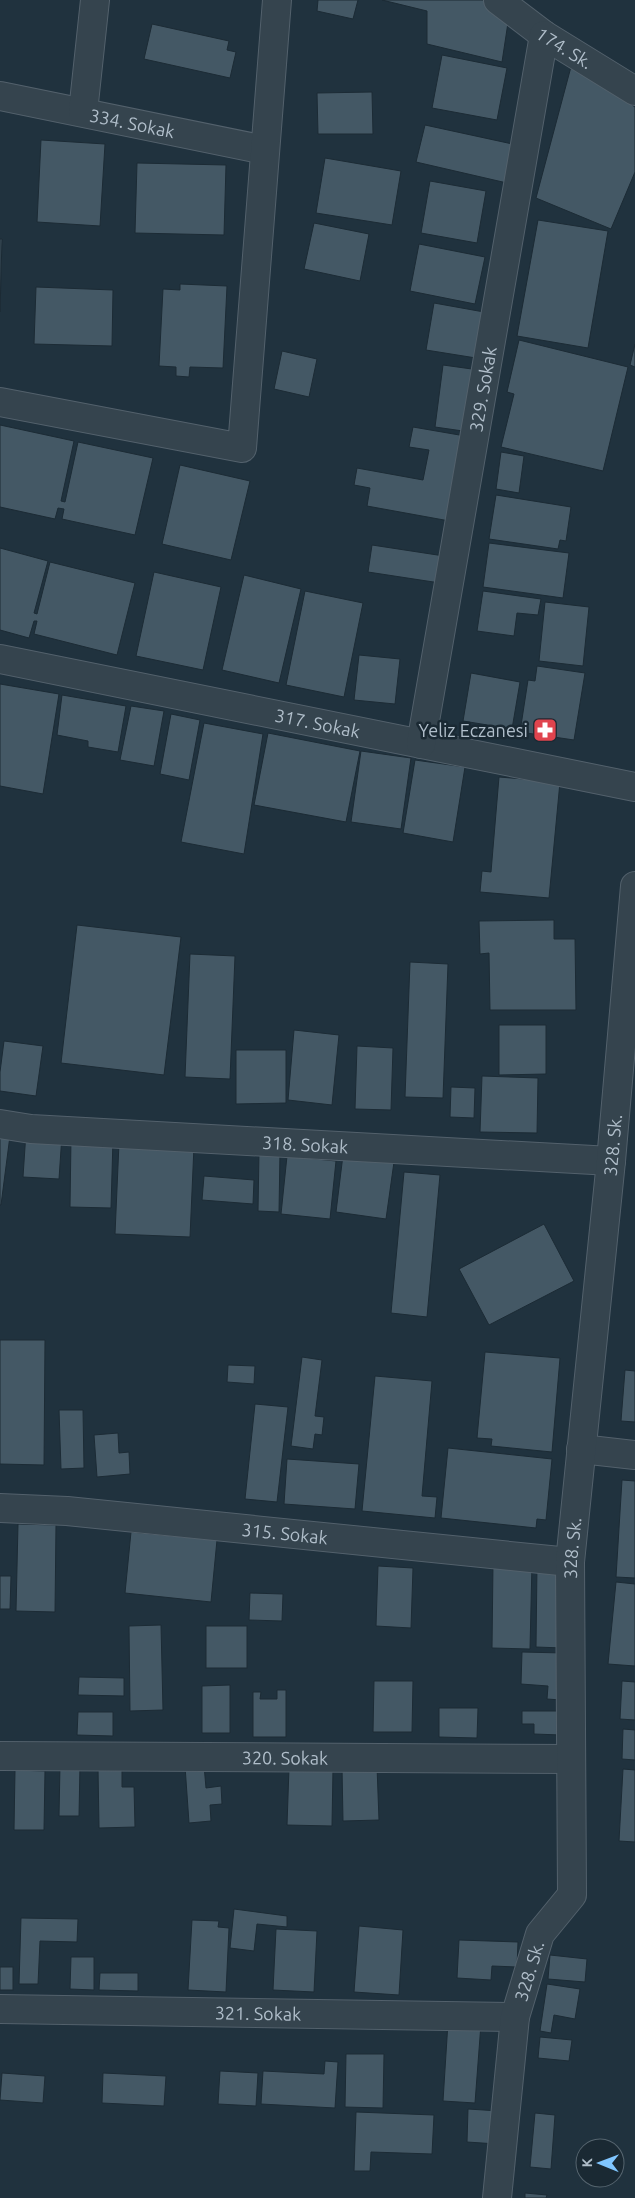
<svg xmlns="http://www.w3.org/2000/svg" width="635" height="2198" font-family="Ubuntu,sans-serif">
	<rect width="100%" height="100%" fill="#20323e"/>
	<g fill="#445865" stroke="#1c2b35">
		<path d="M318,0H358L353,19L317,11Z"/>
		<path d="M382,0H486L509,16L502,62L427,44V11Z"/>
		<path d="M152,24L229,41L227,50L236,52L230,78L144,59Z"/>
		<path d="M442,55L507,68L497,120L432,108Z"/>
		<path d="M572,63L635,107V172L611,229L536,198Z"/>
		<path d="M372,92L373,134H318L317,93Z"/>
		<path d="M425,125L517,145L507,183L416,162Z"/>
		<path d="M41,140L105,144L100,226L37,222Z"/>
		<path d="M325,158L401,171L392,225L316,213Z"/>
		<path d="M137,163L226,165L224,235L135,233Z"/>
		<path d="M430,181L486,191L477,243L421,233Z"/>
		<path d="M538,220L608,231L588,348L517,336Z"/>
		<path d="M314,223L369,234L360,281L304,269Z"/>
		<path d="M0,239H2L0,312Z"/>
		<path d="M419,244L485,257L475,304L410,291Z"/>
		<path d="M180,284L227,286L223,368L190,367L189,377L176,376V367L159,366L163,289L180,290Z"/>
		<path d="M36,287L113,290L112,346L34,344Z"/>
		<path d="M434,303L484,312L476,358L426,350Z"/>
		<path d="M519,340L628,367L603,471L501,447L514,394L507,392Z"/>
		<path d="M635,344V367L630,365Z"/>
		<path d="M282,351L317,359L309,397L274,389Z"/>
		<path d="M443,365L479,370L470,432L435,427Z"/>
		<path d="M0,425L74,441L61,501L65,502L78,442L153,458L135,535L62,519L64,509L58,508L55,519L0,507Z"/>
		<path d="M413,427L471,437L455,522L367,506L370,488L354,485L357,468L423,480L429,450L409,447Z"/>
		<path d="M501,452L524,456L519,493L496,489Z"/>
		<path d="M180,465L250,481L231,560L162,544Z"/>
		<path d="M496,495L571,507L566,541L560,540L558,549L489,539Z"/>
		<path d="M489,543L569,553L563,598L483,587Z"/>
		<path d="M372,545L444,556L440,583L368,572Z"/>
		<path d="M0,548L48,561L34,613L37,614L50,562L135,583L117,655L34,634L37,621H34L29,638L0,630Z"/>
		<path d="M154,572L221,587L203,670L136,656Z"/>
		<path d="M244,575L301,589L279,683L222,670Z"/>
		<path d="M305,591L363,603L344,697L286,685Z"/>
		<path d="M483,591L541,599L538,615L517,613L514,636L477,631Z"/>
		<path d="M545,602L589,607L583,666L539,661Z"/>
		<path d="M359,655L400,659L395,704L354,700Z"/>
		<path d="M537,666L585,673L574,740L520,732L528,680L535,681Z"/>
		<path d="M471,673L520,682L512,729L463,721Z"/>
		<path d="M0,684L59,694L43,794L0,786Z"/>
		<path d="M62,695L126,706L118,752L88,747V741L57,735Z"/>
		<path d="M131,706L164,711L154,766L120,760Z"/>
		<path d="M171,714L200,720L189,780L160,774Z"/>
		<path d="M204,723L263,734L244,854L181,842Z"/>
		<path d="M268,733L360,751L346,822L254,805Z"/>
		<path d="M361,751L411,758L401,829L351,822Z"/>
		<path d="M415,760L465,767L453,842L403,833Z"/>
		<path d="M499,777L560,782L549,898L480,892L482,871L491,872Z"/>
		<path d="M554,920V939H575L576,1010H490L489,953L480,954L479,921Z"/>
		<path d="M77,925L181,937L164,1075L61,1063Z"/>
		<path d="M190,954L235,956L230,1079L185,1077Z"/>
		<path d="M410,962L448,964L443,1098L405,1097Z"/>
		<path d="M499,1025H546V1074L499,1075Z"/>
		<path d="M294,1030L339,1035L332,1105L288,1100Z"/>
		<path d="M4,1041L43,1046L36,1096L0,1091V1072Z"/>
		<path d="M357,1046L393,1048L391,1110L355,1109Z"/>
		<path d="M236,1050H286V1103L236,1104Z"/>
		<path d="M482,1076L538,1078L537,1133L480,1132Z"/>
		<path d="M451,1087L475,1088L474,1118L450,1117Z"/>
		<path d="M0,1127L11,1128L1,1205H0Z"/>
		<path d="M26,1132L62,1135L59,1179L23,1177Z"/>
		<path d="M71,1138L113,1139L111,1208L70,1207Z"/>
		<path d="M119,1143L194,1146L190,1237L115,1234Z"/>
		<path d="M259,1151L280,1152L279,1212L258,1211Z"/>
		<path d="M343,1155L394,1162L386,1219L336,1212Z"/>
		<path d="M287,1156L336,1161L330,1219L281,1214Z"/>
		<path d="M404,1172L440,1175L427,1317L391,1313Z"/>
		<path d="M204,1176L254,1180L253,1204L202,1200Z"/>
		<path d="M544,1224L574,1281L489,1325L459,1269Z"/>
		<path d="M0,1340H45L44,1465L0,1464Z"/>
		<path d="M485,1352L560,1358L552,1452L491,1446L492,1439L477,1438Z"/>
		<path d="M302,1357L322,1360L315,1416L324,1417L322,1435L315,1434L313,1449L291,1446Z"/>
		<path d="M228,1365L255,1366L254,1384L227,1382Z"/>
		<path d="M625,1370L635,1371V1422L621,1421Z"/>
		<path d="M375,1376L432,1381L422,1496L437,1497L435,1518L362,1511Z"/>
		<path d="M255,1404L288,1407L277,1502L245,1499Z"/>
		<path d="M59,1410H83L84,1468L61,1469Z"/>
		<path d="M118,1433L119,1453L129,1452L130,1474L97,1477L94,1435Z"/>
		<path d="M448,1448L552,1459L546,1520L537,1519L536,1528L441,1518Z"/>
		<path d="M287,1459L359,1464L355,1509L284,1504Z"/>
		<path d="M622,1480L635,1481V1578L616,1577Z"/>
		<path d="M18,1524L56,1525L55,1612L16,1611Z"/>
		<path d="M131,1532L217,1540L211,1602L125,1593Z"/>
		<path d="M493,1563H532L530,1649L492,1648Z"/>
		<path d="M537,1564H564L563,1648L536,1647Z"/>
		<path d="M378,1566L413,1568L411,1628L376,1626Z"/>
		<path d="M0,1576H11L10,1609H0Z"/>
		<path d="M616,1582L635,1584V1666L608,1664Z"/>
		<path d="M250,1593L283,1594L282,1621L249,1620Z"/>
		<path d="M161,1625L163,1710L130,1711L129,1626Z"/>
		<rect x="206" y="1626" width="41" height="42"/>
		<path d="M522,1652L563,1653L561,1700L547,1699L548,1686L521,1684Z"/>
		<path d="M79,1677L124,1678V1696L78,1695Z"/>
		<path d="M374,1681H413L412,1732H373Z"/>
		<path d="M622,1681L635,1682V1720L620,1719Z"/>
		<path d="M230,1685V1733H202V1686Z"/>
		<path d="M277,1690H286V1737H253V1692H261L260,1699H277Z"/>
		<path d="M439,1708H478L477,1738L439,1737Z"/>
		<path d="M522,1711H561V1735L534,1734V1724H522Z"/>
		<path d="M78,1712H113V1736L77,1735Z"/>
		<path d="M623,1729L635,1730V1760L622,1759Z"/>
		<path d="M60,1765L80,1766L79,1816H59Z"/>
		<path d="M204,1765L206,1788L221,1786L222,1804L210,1805L211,1821L189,1823L185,1766Z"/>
		<path d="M377,1766L379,1820L343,1821L342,1767Z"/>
		<path d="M98,1768H122V1787H134L135,1827L99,1828Z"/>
		<path d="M289,1768L333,1769L332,1826L287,1825Z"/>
		<path d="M623,1769L635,1770V1842L619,1841Z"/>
		<path d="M15,1770L45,1771L44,1830H14Z"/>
		<path d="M234,1909L287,1916V1927L257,1924L254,1951L230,1948Z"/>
		<path d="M21,1918L78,1919L77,1942L40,1941L38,1984H19Z"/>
		<path d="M192,1920L219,1921L218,1927L229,1928L226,1992L188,1990Z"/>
		<path d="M359,1926L403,1930L399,1995L354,1992Z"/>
		<path d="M276,1929L317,1931L314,1992L273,1990Z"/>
		<path d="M459,1940L518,1942L517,1967L492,1966L491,1980L457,1978Z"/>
		<path d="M550,1955L587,1959L585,1982L548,1979Z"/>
		<path d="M71,1957H94V1990L70,1989Z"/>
		<rect x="0" y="1967" width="13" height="23"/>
		<path d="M100,1973H138V1991L99,1990Z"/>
		<path d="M547,1984L580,1989L575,2019L554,2015L551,2033L540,2031Z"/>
		<path d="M448,2022L481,2024L475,2103L443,2101Z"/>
		<path d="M540,2037L572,2040L569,2061L538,2058Z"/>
		<path d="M346,2054H384L383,2108L345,2107Z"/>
		<path d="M325,2061L338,2062L335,2108L261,2104L263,2071L324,2074Z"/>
		<path d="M220,2071L258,2073L256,2106L218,2104Z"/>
		<path d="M2,2073L45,2076L43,2103L0,2100Z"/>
		<path d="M103,2073L166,2076L164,2106L102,2103Z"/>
		<path d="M468,2109L499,2111L497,2144L467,2142Z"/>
		<path d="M356,2112L434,2115L432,2154L371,2152L370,2171H354Z"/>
		<path d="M535,2113L555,2115L551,2169L530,2167Z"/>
		<path d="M525,2193L547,2195L546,2198H525Z"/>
	</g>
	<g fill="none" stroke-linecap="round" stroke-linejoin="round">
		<g stroke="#53616c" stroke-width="30">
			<g id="street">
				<path id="s1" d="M498,0L544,35L635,91"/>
				<path id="s2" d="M0,96L265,150"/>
				<path d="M83,112L95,0"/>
				<path d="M0,402L242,448L277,0"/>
				<path id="s3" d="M0,659L635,787"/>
				<path id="s4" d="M421,744L544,35"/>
				<path id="s5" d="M0,1124L31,1129L611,1161"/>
				<path d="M581,1449L635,1455"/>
				<path id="s6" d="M0,1508L67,1511L570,1562"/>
				<path id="s7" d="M0,1756L571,1759"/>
				<path id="s8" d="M0,2009L515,2017"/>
				<path id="s9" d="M497,2198L515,2017L540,1934L572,1895L570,1562L611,1161L635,886"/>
			</g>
		</g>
		<use href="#street" stroke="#35444e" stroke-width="28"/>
	</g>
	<defs>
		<g id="pharmacy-square" transform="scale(1.25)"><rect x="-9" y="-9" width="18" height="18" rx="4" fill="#e0444e" stroke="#1a2933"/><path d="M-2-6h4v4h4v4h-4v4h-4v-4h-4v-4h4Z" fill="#fff"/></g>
	</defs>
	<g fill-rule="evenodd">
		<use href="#pharmacy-square" x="545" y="730"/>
	</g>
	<g text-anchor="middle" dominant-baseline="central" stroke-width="5" stroke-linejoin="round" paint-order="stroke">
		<g font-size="18" fill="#b0beca" stroke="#1a2933">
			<text stroke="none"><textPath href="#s1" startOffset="82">174. Sk.</textPath></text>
			<text stroke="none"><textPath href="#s2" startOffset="135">334. Sokak</textPath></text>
			<text stroke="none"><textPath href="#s4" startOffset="360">329. Sokak</textPath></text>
			<text stroke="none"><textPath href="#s3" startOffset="324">317. Sokak</textPath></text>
			<text stroke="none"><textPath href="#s5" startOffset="306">318. Sokak</textPath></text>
			<text stroke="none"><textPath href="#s9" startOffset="1071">328. Sk.</textPath></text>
			<text stroke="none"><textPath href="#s6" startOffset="286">315. Sokak</textPath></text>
			<text stroke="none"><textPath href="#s9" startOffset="666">328. Sk.</textPath></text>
			<text stroke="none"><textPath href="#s7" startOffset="285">320. Sokak</textPath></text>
			<text stroke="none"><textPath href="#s9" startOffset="230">328. Sk.</textPath></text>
			<text stroke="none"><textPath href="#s8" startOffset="258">321. Sokak</textPath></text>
		</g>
		<g font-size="18" fill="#b0beca" stroke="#1a2933" text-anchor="end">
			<text x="528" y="730">Yeliz Eczanesi</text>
		</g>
	</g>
	<g transform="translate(600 2163) rotate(271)"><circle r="24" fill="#1a2933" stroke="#56656f"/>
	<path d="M0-4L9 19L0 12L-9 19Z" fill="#80c6ff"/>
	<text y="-8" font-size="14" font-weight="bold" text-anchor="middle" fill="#b0beca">K</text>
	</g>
</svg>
